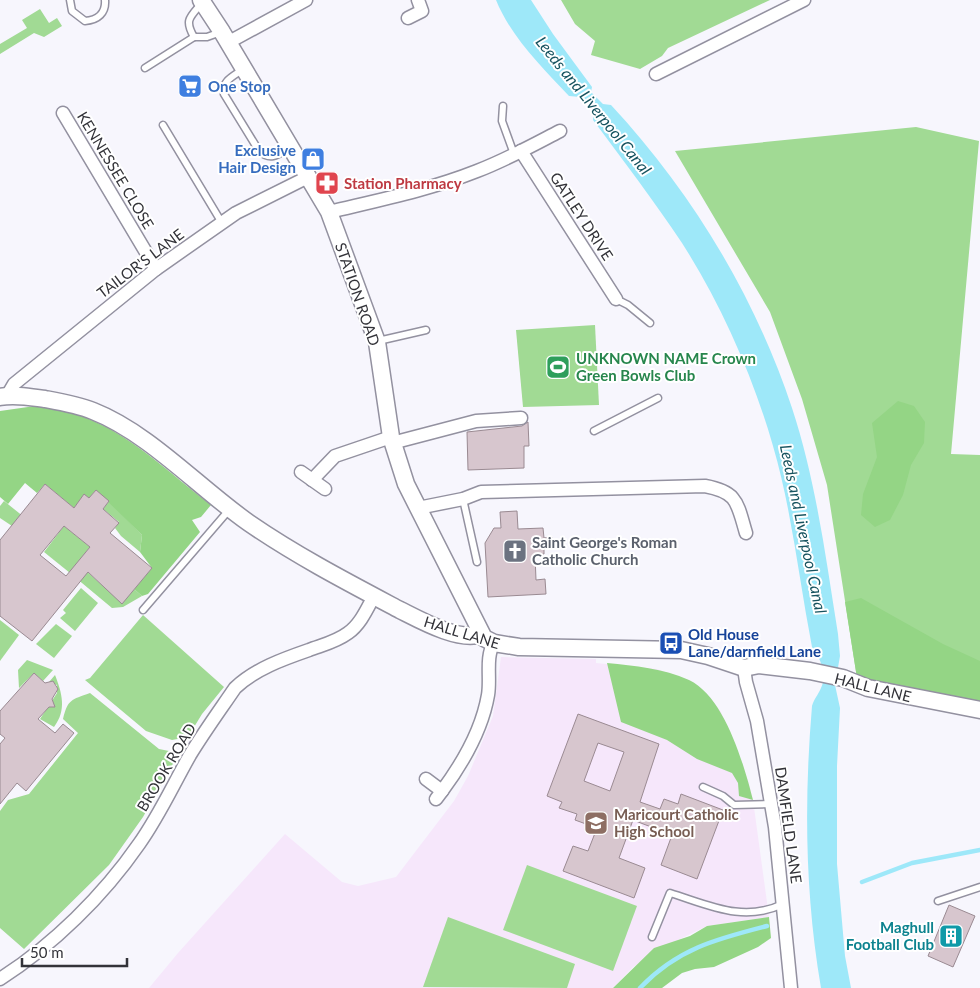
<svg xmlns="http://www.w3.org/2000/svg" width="980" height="988" font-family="Lato,sans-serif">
	<rect width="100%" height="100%" fill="#f7f6fd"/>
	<path fill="#f6e7fb" d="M501,657L596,659V663L657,669L691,681L709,696L721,712L748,780L753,800L769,917L707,926L674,942L633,967L613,988H149L178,953L285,834L342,882L358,886L396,877L454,801L468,776L493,716Z"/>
	<g fill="#a1da94">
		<path d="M561,0H770L668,48L662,56L640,69L591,55L595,41L575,24Z"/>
		<path d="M40,9L49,23L57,18L62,26L44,37L34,33L0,54V44L27,28L22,20Z"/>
		<path d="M916,127L979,141L951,454L980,455V703L857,678L827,485L802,399L770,312L675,151Z"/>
		<path d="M595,325L599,405L523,407L516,330Z"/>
		<path d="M4,501L29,521L21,532L0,518V506Z"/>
		<path d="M109,501L142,535L140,552L121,536L115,528L119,522L103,509Z"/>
		<path d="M64,526L90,547L70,573L44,552Z"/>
		<path d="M84,569L122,603L134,589L142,596L123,607L112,608L76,578Z"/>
		<path d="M81,588L98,603L75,631L60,618L66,613L63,610Z"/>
		<path d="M143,615L224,687L202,714L188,737L172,740L146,731L85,680L90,678Z"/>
		<path d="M0,620L19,635L0,661Z"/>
		<path d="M56,624L72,636L54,658L36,644Z"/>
		<path d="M27,660L53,670L43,681L34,673L19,688L18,670Z"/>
		<path d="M55,675C62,693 67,710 54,727L40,719L57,693V685L49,682Z"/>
		<path d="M90,693L159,749L179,753L143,817L109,865L24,949L0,928V811L8,800L29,794L78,733L63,719C68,699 71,700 90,693Z"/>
		<path d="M527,865L637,906L613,971L503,930Z"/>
		<path d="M448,917L575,964L567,988L423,987Z"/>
	</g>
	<g fill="#94d585">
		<path d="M898,401L914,406L925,422L924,443L911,465L903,495L890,520L875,527L861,515L863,494L877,457L872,423Z"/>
		<path d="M35,406C51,408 66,411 81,416C130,433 170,474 211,505L201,517L192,520L200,532L148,594L142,596L134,589L152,568L140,552L142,535L96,490L89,498L84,495L74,508L45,484L37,493L25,483L8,504L0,497V411Z"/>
		<path d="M861,598L943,644L980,661V703L857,678L845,602Z"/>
		<path d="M607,663C635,666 663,668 689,680C725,697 744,765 753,800L739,796L738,783L732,773L697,759L667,740L621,722Z"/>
		<path d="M769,917L771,938L758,947L714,967L695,969L682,973L662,988H613L654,948L690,936L707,926Z"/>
	</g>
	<path fill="#9ee8f9" d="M496,0H531L553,34L592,87L591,92L603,104L611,105C691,191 755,296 792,408C816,481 826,559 838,634L840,656L835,685L840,708L837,766V864L845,956L851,988H821C805,894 804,801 812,706C814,699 818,695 821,688C828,674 820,658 812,647C799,580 792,511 773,446C753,376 721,304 682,243C654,201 623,160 593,120L594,111L581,97L569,96C542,67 511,37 496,0Z"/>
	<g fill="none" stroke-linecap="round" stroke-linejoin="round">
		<g stroke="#9ee8f9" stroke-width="4.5">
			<path d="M862,882L912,863L980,850"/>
			<path d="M640,988C677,949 716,939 767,926"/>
		</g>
	</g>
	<g fill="#d7c6ce" stroke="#9a8a92" fill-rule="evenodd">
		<path d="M528,422L529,446H524V468L468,470L467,432L522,426Z"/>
		<path d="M45,484L74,508L84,494L89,498L96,490L109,501L103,509L119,523L110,533L152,568L122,604L88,572L32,641L0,616V540ZM64,526L90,547L66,576L40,555Z"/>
		<path d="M517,511L518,529L543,528L544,538L552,537L553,548L544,549V554L535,555L536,580L545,579L546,594L488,597L485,543L494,528H501L500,512Z"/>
		<path d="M34,673L45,683L53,681L58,689L52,699L55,707H49L38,719L55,733L63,724L74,733L26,791L17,783L0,804V744L5,738L0,734V711Z"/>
		<path d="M578,714L659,744L640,802L660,809L664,799L678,804L681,794L723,810L697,879L661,865L672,835L633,820L619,858L645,868L634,898L563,871L573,846L588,851L597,828L575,820L577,814L559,808L562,802L547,796ZM598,743L624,752L610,791L584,781Z"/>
		<path d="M949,905L975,916L953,967L928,956Z"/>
	</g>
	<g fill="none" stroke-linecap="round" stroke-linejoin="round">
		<g stroke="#9391a0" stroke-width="9">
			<g id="service">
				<path d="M70,0L72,11L85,21C98,20 106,13 105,0"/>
				<path d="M194,37C184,20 190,17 202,3"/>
				<path d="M145,68L194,37H207L221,32"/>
				<path d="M242,70C234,76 221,81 224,94L259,151C270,161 278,155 290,148"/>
				<path d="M503,106L502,121L514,154"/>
				<path d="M163,125L222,223"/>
				<path d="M616,299L628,305L650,323"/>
				<path d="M378,341L426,330"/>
				<path d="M594,431L658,398"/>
				<path d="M463,499L477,562"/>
				<path d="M143,610L229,510"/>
				<path d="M703,787L723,796L734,805L772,804"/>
				<path d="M938,901L980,887"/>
				<path d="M652,937L670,893C709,905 743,923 783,904"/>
			</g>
		</g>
		<g stroke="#9391a0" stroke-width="15">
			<g id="minor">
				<path d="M408,18L422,11L418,0"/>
				<path d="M229,42L306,0"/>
				<path d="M656,74L804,0"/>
				<path d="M63,113L156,269"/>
				<path d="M521,151L616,299"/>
				<path d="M329,212C379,200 429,190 477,171C506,160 533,145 560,131"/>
				<path d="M7,396L14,384L156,269L236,213L308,177"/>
				<path d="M392,443L476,421L521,418"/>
				<path d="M301,472L325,489"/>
				<path d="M312,480L335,456L391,437"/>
				<path d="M418,508L463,499L481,492L705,486C738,492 737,503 746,533"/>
				<path d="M744,668L746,682L757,721L775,827L791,988"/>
				<path d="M426,779L442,791L436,799"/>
				<path d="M442,791C462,764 482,730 488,695C491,679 485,657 494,643"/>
				<path d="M0,979C53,945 103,896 139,844C159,816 173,785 190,755C204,732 220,710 235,688C255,669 283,659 309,650C322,645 336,642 348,633C360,625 367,609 374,596"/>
			</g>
		</g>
		<g stroke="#9391a0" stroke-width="19">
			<g id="tertiary">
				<path d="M201,0L222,32L329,212L377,342L391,437L406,484L484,638L494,643L519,647L681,650L708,656L744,668L759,665L810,671L843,678L868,688L980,710"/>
				<path d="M0,397C15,394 30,397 45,399C61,402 78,405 93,411C149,433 199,488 249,523C297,556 349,583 400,610C420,620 459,642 481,634"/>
			</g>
		</g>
		<use href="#service" stroke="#fff" stroke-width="6"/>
		<use href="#minor" stroke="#fff" stroke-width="12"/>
		<use href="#tertiary" stroke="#fff" stroke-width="16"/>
	</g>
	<defs>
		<g id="supermarket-square" transform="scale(1.25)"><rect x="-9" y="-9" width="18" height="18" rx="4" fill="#3f7fe0" stroke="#fff"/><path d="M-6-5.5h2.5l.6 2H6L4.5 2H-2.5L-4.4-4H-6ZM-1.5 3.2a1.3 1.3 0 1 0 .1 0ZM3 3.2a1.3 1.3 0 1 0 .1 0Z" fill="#fff"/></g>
		<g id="shop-square" transform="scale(1.25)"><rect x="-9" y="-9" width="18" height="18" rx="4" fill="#3f7fe0" stroke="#fff"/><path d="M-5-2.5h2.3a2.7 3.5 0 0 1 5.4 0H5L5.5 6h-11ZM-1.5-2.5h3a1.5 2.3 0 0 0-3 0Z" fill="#fff"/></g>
		<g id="pharmacy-square" transform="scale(1.25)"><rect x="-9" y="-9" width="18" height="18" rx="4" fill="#e0444e" stroke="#fff"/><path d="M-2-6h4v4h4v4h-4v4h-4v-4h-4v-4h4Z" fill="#fff"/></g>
		<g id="stadium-square" transform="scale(1.25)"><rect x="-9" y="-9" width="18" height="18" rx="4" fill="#2e9e5b" stroke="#fff"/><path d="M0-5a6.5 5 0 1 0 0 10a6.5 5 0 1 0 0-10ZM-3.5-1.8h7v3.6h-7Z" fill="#fff"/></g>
		<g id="church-square" transform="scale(1.25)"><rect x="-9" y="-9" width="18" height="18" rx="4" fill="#6b7280" stroke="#fff"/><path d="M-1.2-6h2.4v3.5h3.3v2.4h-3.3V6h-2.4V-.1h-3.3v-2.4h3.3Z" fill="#fff"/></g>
		<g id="bus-square" transform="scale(1.25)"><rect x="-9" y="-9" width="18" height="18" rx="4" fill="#1a4fb4" stroke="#fff"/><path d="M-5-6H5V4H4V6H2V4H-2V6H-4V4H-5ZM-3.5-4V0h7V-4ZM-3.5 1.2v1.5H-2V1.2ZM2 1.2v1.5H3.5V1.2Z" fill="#fff"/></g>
		<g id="school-square" transform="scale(1.25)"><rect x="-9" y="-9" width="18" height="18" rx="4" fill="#8d6e63" stroke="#fff"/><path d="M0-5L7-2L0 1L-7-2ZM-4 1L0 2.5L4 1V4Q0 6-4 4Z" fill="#fff"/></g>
		<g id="building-square" transform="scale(1.25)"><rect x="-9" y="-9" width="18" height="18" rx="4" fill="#0f9aa8" stroke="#fff"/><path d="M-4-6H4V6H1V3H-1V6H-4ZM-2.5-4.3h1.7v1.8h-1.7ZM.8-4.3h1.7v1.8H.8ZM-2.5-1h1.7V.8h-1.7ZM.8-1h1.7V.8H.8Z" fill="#fff"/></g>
	</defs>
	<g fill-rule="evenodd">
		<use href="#supermarket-square" x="190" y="86"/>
		<use href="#shop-square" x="313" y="159"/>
		<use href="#pharmacy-square" x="327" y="183"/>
		<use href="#stadium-square" x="558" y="367"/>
		<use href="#church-square" x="515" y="551"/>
		<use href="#bus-square" x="671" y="643"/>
		<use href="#school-square" x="596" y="823"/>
		<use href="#building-square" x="951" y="936"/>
	</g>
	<g text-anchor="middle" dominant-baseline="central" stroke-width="4" stroke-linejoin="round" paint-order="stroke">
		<g font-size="15" font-weight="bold" fill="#366cbe" stroke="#fff" text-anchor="start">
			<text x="208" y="86">One Stop</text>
			<text x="296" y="150" text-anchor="end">Exclusive<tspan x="296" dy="17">Hair Design</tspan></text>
		</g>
		<g font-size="15" fill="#333339" stroke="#fff">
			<text transform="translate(116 170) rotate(59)">KENNESSEE CLOSE</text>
			<text transform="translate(582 216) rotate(57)">GATLEY DRIVE</text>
			<text transform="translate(140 263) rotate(-37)">TAILOR'S LANE</text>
			<text transform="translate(358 294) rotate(71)">STATION ROAD</text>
			<text transform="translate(462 632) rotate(17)">HALL LANE</text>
			<text transform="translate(873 687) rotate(14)">HALL LANE</text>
			<text transform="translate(166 767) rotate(-59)">BROOK ROAD</text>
			<text transform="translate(789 825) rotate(82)">DAMFIELD LANE</text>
		</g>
		<g font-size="15" font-weight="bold" fill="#be3a42" stroke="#fff" text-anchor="start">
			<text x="344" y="183">Station Pharmacy</text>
		</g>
		<g font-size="15" font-weight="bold" fill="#27864d" stroke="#fff" text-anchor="start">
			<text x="576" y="358">UNKNOWN NAME Crown<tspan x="576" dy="17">Green Bowls Club</tspan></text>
		</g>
		<g font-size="15" font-weight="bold" fill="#5b616d" stroke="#fff" text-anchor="start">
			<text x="532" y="542">Saint George's Roman<tspan x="532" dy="17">Catholic Church</tspan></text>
		</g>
		<g font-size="15" font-weight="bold" fill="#164399" stroke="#fff" text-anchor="start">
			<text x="688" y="634">Old House<tspan x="688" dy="17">Lane/darnfield Lane</tspan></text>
		</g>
		<g font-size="15" font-weight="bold" fill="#785e54" stroke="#fff" text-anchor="start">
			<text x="614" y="814">Maricourt Catholic<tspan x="614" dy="17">High School</tspan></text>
		</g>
		<g font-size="15" font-weight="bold" fill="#0d838f" stroke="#fff" text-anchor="end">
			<text x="934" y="927">Maghull<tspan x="934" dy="17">Football Club</tspan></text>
		</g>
		<g font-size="16" font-style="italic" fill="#16535f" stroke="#fff">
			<text transform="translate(594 105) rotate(51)">Leeds and Liverpool Canal</text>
			<text transform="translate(804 529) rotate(78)">Leeds and Liverpool Canal</text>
		</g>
	</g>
	<path d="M22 958v8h105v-8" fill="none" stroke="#333339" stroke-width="2.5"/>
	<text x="30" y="958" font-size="15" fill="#333339" stroke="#ffffff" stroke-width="4" paint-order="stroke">50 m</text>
</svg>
